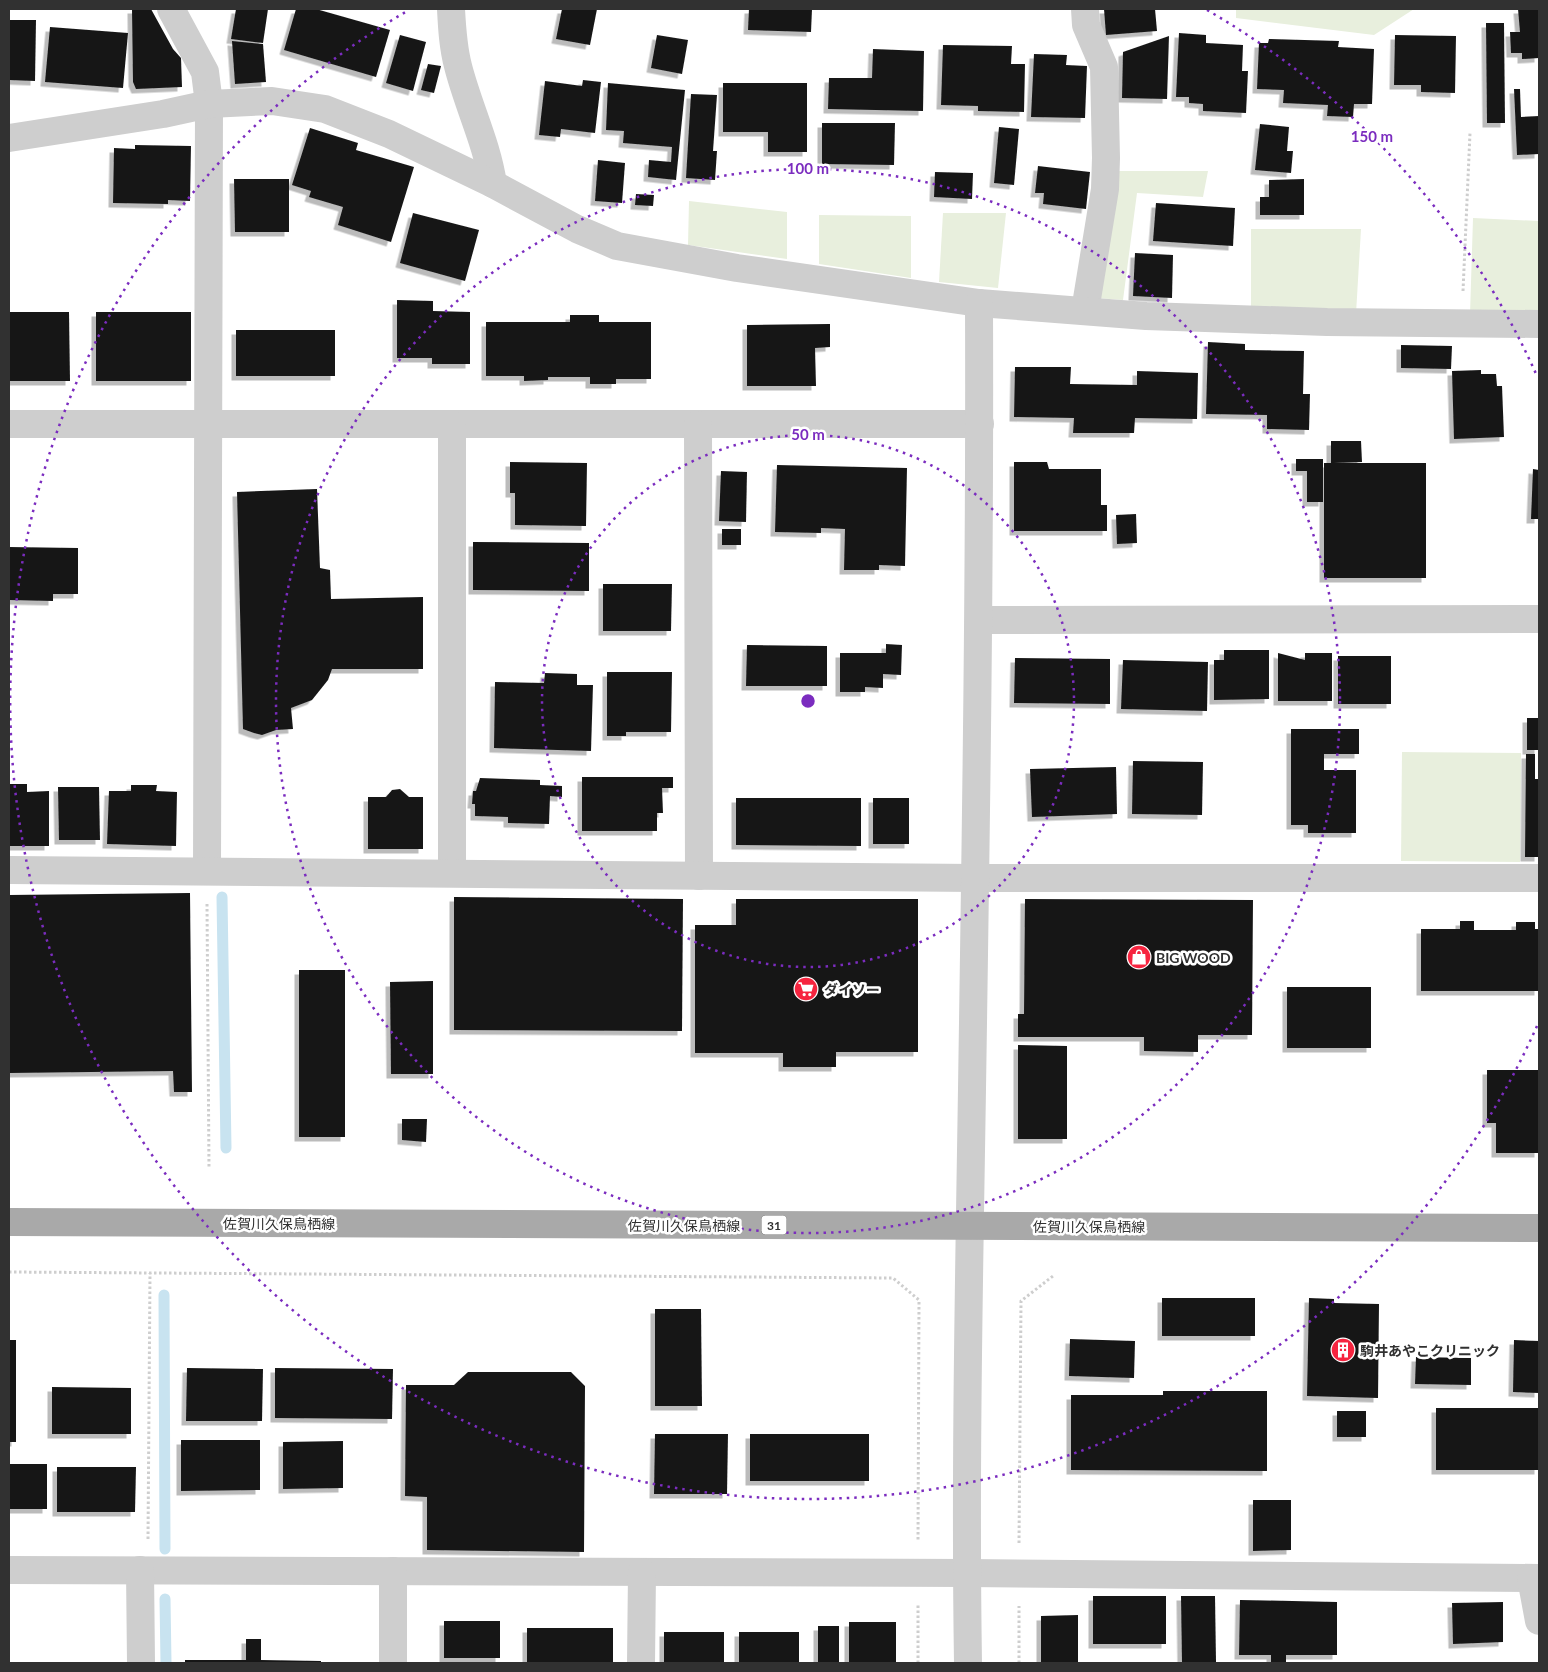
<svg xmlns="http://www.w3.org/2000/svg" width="1548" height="1672" font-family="Lato,'Noto Sans JP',sans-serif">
	<defs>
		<filter id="shadow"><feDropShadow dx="-4.5" dy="4.5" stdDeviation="0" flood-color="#0004"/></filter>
	</defs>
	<rect width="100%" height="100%" fill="#fff"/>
	<g fill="#e8efdd">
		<path d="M1236,9H1414L1374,35L1236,18Z"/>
		<path d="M1113,171H1208L1203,197L1137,193L1123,300L1096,298Z"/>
		<path d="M689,201L787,212V259L688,245Z"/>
		<path d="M943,213H1006L998,288L939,282Z"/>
		<path d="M819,215L911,216V278L819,264Z"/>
		<path d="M1473,218L1539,221V314H1470Z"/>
		<path d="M1251,229H1361L1356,314L1251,308Z"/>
		<path d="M1402,752L1521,753L1520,862L1401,861Z"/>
	</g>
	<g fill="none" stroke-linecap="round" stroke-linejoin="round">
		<g stroke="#c8e3f0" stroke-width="11">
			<path d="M222,897L226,1148"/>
			<path d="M164,1295L165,1549"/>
			<path d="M165,1599L166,1663"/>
		</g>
	</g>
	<g fill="#181818" filter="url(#shadow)">
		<path d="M132,9H151L173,49L181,58L182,87L136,89L133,82Z"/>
		<path d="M236,9H268L263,43L231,39Z"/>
		<path d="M296,9H316L390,30L376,77L284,50Z"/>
		<path d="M562,9H597L590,45L556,39Z"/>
		<path d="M749,9H812L811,32L748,30Z"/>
		<path d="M1104,9H1155L1157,31L1106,35Z"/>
		<path d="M1518,9H1539V58L1522,59V53H1511L1510,32H1520Z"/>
		<path d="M9,20H36L35,81L9,80Z"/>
		<path d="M1486,23H1504L1505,123H1487Z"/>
		<path d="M50,27L128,33L123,88L45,82Z"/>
		<path d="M1179,33L1206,35V43L1243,45L1242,71H1248L1246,113L1203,111V104L1189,103V97H1176Z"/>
		<path d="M400,35L426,42L413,91L386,83Z"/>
		<path d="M657,35L688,40L682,74L651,68Z"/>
		<path d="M1395,35L1456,36L1455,93L1421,92V85H1394Z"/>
		<path d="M1169,36L1167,99L1122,98L1123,52Z"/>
		<path d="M1269,39L1339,41L1338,47L1374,49L1372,104H1354L1353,117L1327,116L1328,105L1283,103L1284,90L1257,89L1259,43H1268Z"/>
		<path d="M232,41L263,44L266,82L235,84Z"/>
		<path d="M943,45L1012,46L1011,64H1025L1024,112L978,111V106L941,105Z"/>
		<path d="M873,49L924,51L923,111L828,109L829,78H872Z"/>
		<path d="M1034,54L1067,55L1066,65L1087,66L1085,118L1031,117Z"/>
		<path d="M428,64L441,66L434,93L421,90Z"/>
		<path d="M583,80L601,82L595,133L561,129L560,137L539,135L545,81L582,86Z"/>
		<path d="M608,83L685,90L676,180L648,177L649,160L671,162L672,147L623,143L624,131L606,130Z"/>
		<path d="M723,83H807V152H768V132H723Z"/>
		<path d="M1514,89H1520L1521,117L1539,116V154L1517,155Z"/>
		<path d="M691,94L717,95L713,151H717L715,180L686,178Z"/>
		<path d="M822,123H895L894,165L822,164Z"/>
		<path d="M1260,124L1289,127L1287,151H1293L1291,173L1255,170Z"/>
		<path d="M999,127L1019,129L1014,185L994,183Z"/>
		<path d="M310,128L358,143L356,150L414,167L391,242L338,225L343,207L309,197L311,191L292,185Z"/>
		<path d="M135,145L191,146L190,201L168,200V204L113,203L114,148L135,149Z"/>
		<path d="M598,160L625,163L622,203L595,201Z"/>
		<path d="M1038,166L1090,172L1086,209L1043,204L1044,193H1035Z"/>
		<path d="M935,172L973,173L972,199L934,197Z"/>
		<path d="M234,179H289V232H235Z"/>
		<path d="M1304,179V215H1260V197H1269V180Z"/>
		<path d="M636,194L654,195L653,206L635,205Z"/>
		<path d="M1156,203L1235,208L1233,246L1153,241Z"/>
		<path d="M413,213L479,230L465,281L400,263Z"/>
		<path d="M1135,253L1173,255L1172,298L1133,296Z"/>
		<path d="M397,300L433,301V311L470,312V364H432V358H397Z"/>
		<path d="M9,312H69L70,381H9Z"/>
		<rect x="96" y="312" width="95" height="69"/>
		<path d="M570,315H599V322H651V379H616V384H590V377H548V380L524,381V376H486V322H570Z"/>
		<path d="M830,324V347L815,348L816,386H747V325Z"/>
		<rect x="236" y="330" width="99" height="46"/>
		<path d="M1208,342L1245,344V350L1304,351L1303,394H1310L1309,430L1267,429V415L1206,414Z"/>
		<path d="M1401,345L1452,346L1451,369L1401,368Z"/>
		<path d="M1015,367H1071L1070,384L1137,385V371L1198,373L1197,419L1135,418L1134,433H1073L1074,418L1014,417Z"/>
		<path d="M1481,370V374H1496L1497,386H1502L1504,437L1454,439L1452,371Z"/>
		<path d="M1331,441H1361L1362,462L1334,463H1426V578H1324V463H1331Z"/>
		<path d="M1296,459H1323V502H1307V471H1296Z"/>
		<path d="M510,462L587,463L586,526L515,525V493H510Z"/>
		<path d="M1014,462H1047L1049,469H1101V505H1107V531H1014Z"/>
		<path d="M777,465L907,468L905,566L879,565V570H844L845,529L821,528V533L775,532Z"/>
		<path d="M1533,469L1539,470V519H1531Z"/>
		<path d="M721,471L747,472L746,522L719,521Z"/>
		<path d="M317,489L320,568L330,570L331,599L423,597V669H332L328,680L312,700L291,708L293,729L276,730L262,735L254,733L243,729L237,492Z"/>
		<path d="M1136,514L1137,543L1117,544L1116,515Z"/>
		<rect x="722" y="529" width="19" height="16"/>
		<path d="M473,542L589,543V591L473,590Z"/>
		<path d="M9,547L78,548V594H53V601L9,600Z"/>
		<path d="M603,584H672L671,631H603Z"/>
		<path d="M886,644L902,645L901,675L883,674V688L865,687V692H840V653H886Z"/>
		<path d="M747,645L827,646V686H746Z"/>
		<path d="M1224,650H1269V699L1214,700V660H1224Z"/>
		<path d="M1278,653L1305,660V653H1332V701H1278Z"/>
		<rect x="1338" y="656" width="53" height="48"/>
		<path d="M1015,658L1110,659V704L1014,703Z"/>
		<path d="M1123,660L1208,662L1207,711L1121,709Z"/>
		<path d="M607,672H672L671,732H626V736H607Z"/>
		<path d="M545,673L577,674V685H593L591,751L494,748L495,682L544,683Z"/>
		<rect x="1527" y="718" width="12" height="32"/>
		<path d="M1291,729H1359V754H1324V770H1356V833H1308V825H1291Z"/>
		<path d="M1526,754H1535V779H1539V857H1525Z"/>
		<path d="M1133,761L1203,762L1202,815L1132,814Z"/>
		<path d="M1116,767L1117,814L1032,817L1030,769Z"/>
		<path d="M582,777H673V788H662L663,813H657V831H582Z"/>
		<path d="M480,778L540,780V785L562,786V797L550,796L549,824L508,823V817L475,816V804H472L473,791H476Z"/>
		<path d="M9,784H27V792L49,791V846H9Z"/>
		<path d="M131,785H157L156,791L177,792L176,846L107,844L109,791H131Z"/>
		<path d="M58,787H99L100,840H59Z"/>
		<path d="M400,789L409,797H423V849H368V797H386L392,790Z"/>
		<path d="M736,798H861V846L736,845Z"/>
		<rect x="873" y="798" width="36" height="46"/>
		<path d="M190,893L192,1092H174L173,1071L9,1073V895Z"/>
		<path d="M454,897L683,899L682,1031L454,1030Z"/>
		<path d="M736,899H918V1052H836V1067H783V1053H695V925H736Z"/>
		<path d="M1025,899L1253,900L1252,1035H1198V1052L1144,1051V1037H1018V1014H1024Z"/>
		<path d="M1460,921H1474V930H1516V922H1535V929H1539V991H1421V929H1460Z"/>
		<rect x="299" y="970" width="46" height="167"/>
		<path d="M433,981V1074H391L390,982Z"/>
		<rect x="1287" y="987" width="84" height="61"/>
		<path d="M1018,1045L1067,1046V1139H1018Z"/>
		<path d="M1487,1070H1539V1153H1496V1123H1487Z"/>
		<path d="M402,1119H427L426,1142L402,1140Z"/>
		<rect x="1162" y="1298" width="93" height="38"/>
		<path d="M1309,1298L1334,1299V1303L1379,1304L1378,1398L1307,1396Z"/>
		<path d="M655,1309H701L702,1406H655Z"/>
		<path d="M1070,1339L1135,1341L1134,1378L1069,1376Z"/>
		<rect x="9" y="1340" width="7" height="102"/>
		<path d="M1514,1340L1539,1341V1393L1513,1392Z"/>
		<path d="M1416,1357L1471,1358V1385L1415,1384Z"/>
		<path d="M187,1368L263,1369L262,1421H186Z"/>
		<path d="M275,1368L393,1369L392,1419L275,1418Z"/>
		<path d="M468,1372H571L585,1386L584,1552L427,1550V1497L405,1496L406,1385H454Z"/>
		<path d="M52,1387L131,1388V1434H52Z"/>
		<path d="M1163,1391H1267V1471L1071,1470V1395H1163Z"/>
		<rect x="1436" y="1408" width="103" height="62"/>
		<rect x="1337" y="1411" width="29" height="26"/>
		<path d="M655,1434H728L727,1494H654Z"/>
		<rect x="750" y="1434" width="119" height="47"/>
		<path d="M181,1440H260V1490L181,1491Z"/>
		<path d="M343,1441V1488L283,1489V1442Z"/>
		<rect x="9" y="1464" width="38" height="45"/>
		<path d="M57,1467H136L135,1512H57Z"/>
		<path d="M1253,1500H1291V1550L1253,1551Z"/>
		<rect x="1093" y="1596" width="73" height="48"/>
		<path d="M1181,1596H1215L1216,1662L1182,1663Z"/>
		<path d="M1240,1600L1337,1602V1655H1286V1663H1271V1655H1239Z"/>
		<path d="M1503,1602V1642L1453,1644L1452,1603Z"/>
		<path d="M1078,1615V1663H1041V1616Z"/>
		<rect x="444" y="1621" width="56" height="37"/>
		<rect x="849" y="1622" width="47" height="41"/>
		<rect x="818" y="1626" width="21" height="37"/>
		<rect x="527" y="1628" width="86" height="35"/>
		<rect x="664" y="1632" width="60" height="31"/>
		<rect x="739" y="1632" width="60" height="31"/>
		<path d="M246,1639H261V1660L321,1661V1663H185V1660H246Z"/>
	</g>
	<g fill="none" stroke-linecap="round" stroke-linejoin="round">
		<g stroke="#cecece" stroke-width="3" stroke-dasharray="2.5 2.5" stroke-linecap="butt">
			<path d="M1463,291L1470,133"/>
			<path d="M207,904L209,1169"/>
			<path d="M9,1272L893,1278L919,1300L918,1541"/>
			<path d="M148,1539L150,1273"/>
			<path d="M1019,1543L1021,1301L1053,1276"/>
			<path d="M918,1663V1605"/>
			<path d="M1019,1663V1606"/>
		</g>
		<g stroke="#cecece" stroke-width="28">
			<path d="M171,9L205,72L209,104L207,871"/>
			<path d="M451,9C452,28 453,47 458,66C468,106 487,143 493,184"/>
			<path d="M1085,9L1086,25L1104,67L1106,158L1105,189L1085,311"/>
			<path d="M9,138L163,114L209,104L272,101L325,109L389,134L493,184L577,229L617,246L737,268L979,303L1146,316L1327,322L1539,324"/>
			<path d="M9,424H980"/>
			<path d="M452,425V873"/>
			<path d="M698,425L699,876"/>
			<path d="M980,620L1539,619"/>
			<path d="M9,870L976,878H1539"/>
			<path d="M9,1570L967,1573L1539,1578"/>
			<path d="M140,1570L141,1663"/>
			<path d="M1531,1578L1539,1621"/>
			<path d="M393,1663V1571"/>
			<path d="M641,1663L642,1572"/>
			<path d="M968,1663C965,1472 969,1280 972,1089C976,827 980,565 979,303"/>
		</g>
		<path stroke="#a9a9a9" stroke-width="28" d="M9,1222L1539,1228"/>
	</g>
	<g fill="none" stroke="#7b2cbf" stroke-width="2.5" stroke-dasharray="2.5 5">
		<circle cx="808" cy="701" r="266"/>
		<circle cx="808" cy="701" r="532"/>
		<path d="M1537 1026A798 798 0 1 1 409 10M1207 10A798 798 0 0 1 1537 376"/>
	</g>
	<defs>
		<g id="shop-disc" transform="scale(1.25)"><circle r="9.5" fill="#f6243f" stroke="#fff"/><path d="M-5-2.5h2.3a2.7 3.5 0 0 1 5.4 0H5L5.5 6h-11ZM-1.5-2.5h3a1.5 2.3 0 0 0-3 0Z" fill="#fff"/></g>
		<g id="supermarket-disc" transform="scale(1.25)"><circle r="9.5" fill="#f6243f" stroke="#fff"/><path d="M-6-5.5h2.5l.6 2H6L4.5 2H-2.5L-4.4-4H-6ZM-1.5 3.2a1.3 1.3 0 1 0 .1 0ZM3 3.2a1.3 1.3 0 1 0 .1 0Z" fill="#fff"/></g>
		<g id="building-disc" transform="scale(1.25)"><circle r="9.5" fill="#f6243f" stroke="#fff"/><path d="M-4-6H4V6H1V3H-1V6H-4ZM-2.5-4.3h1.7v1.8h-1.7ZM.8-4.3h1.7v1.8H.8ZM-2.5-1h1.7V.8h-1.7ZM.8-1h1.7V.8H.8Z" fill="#fff"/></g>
	</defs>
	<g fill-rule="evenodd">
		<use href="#shop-disc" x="1139" y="957"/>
		<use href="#supermarket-disc" x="806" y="989"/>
		<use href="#building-disc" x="1343" y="1350"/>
	</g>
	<g text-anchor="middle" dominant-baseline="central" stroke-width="5" stroke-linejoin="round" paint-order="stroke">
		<rect fill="#fff" stroke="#6f6f6f" stroke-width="1" x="761.5" y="1215.5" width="25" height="19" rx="4"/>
		<g font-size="12" font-weight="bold" fill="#313131">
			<text x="774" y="1225">31</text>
		</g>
		<g font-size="14" font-weight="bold" fill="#313131" stroke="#fff" text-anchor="start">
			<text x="1156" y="957">BIG WOOD</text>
			<text x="824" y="989">ダイソー</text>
			<text x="1360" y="1350">駒井あやこクリニック</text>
		</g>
		<g font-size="14" fill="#313131" stroke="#fff">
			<text x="279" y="1223">佐賀川久保鳥栖線</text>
			<text x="684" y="1225">佐賀川久保鳥栖線</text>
			<text x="1089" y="1226">佐賀川久保鳥栖線</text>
		</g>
	</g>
	<circle cx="808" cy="701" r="8" fill="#7b2cbf" stroke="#fff" stroke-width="2.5"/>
	<g font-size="15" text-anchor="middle" font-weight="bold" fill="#7b2cbf" stroke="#fff" stroke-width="5" stroke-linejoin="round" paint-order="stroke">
		<text x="1372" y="142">150 m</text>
		<text x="808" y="174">100 m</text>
		<text x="808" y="440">50 m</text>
	</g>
	<rect width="1548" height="1672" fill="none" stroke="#313131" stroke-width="20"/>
</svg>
